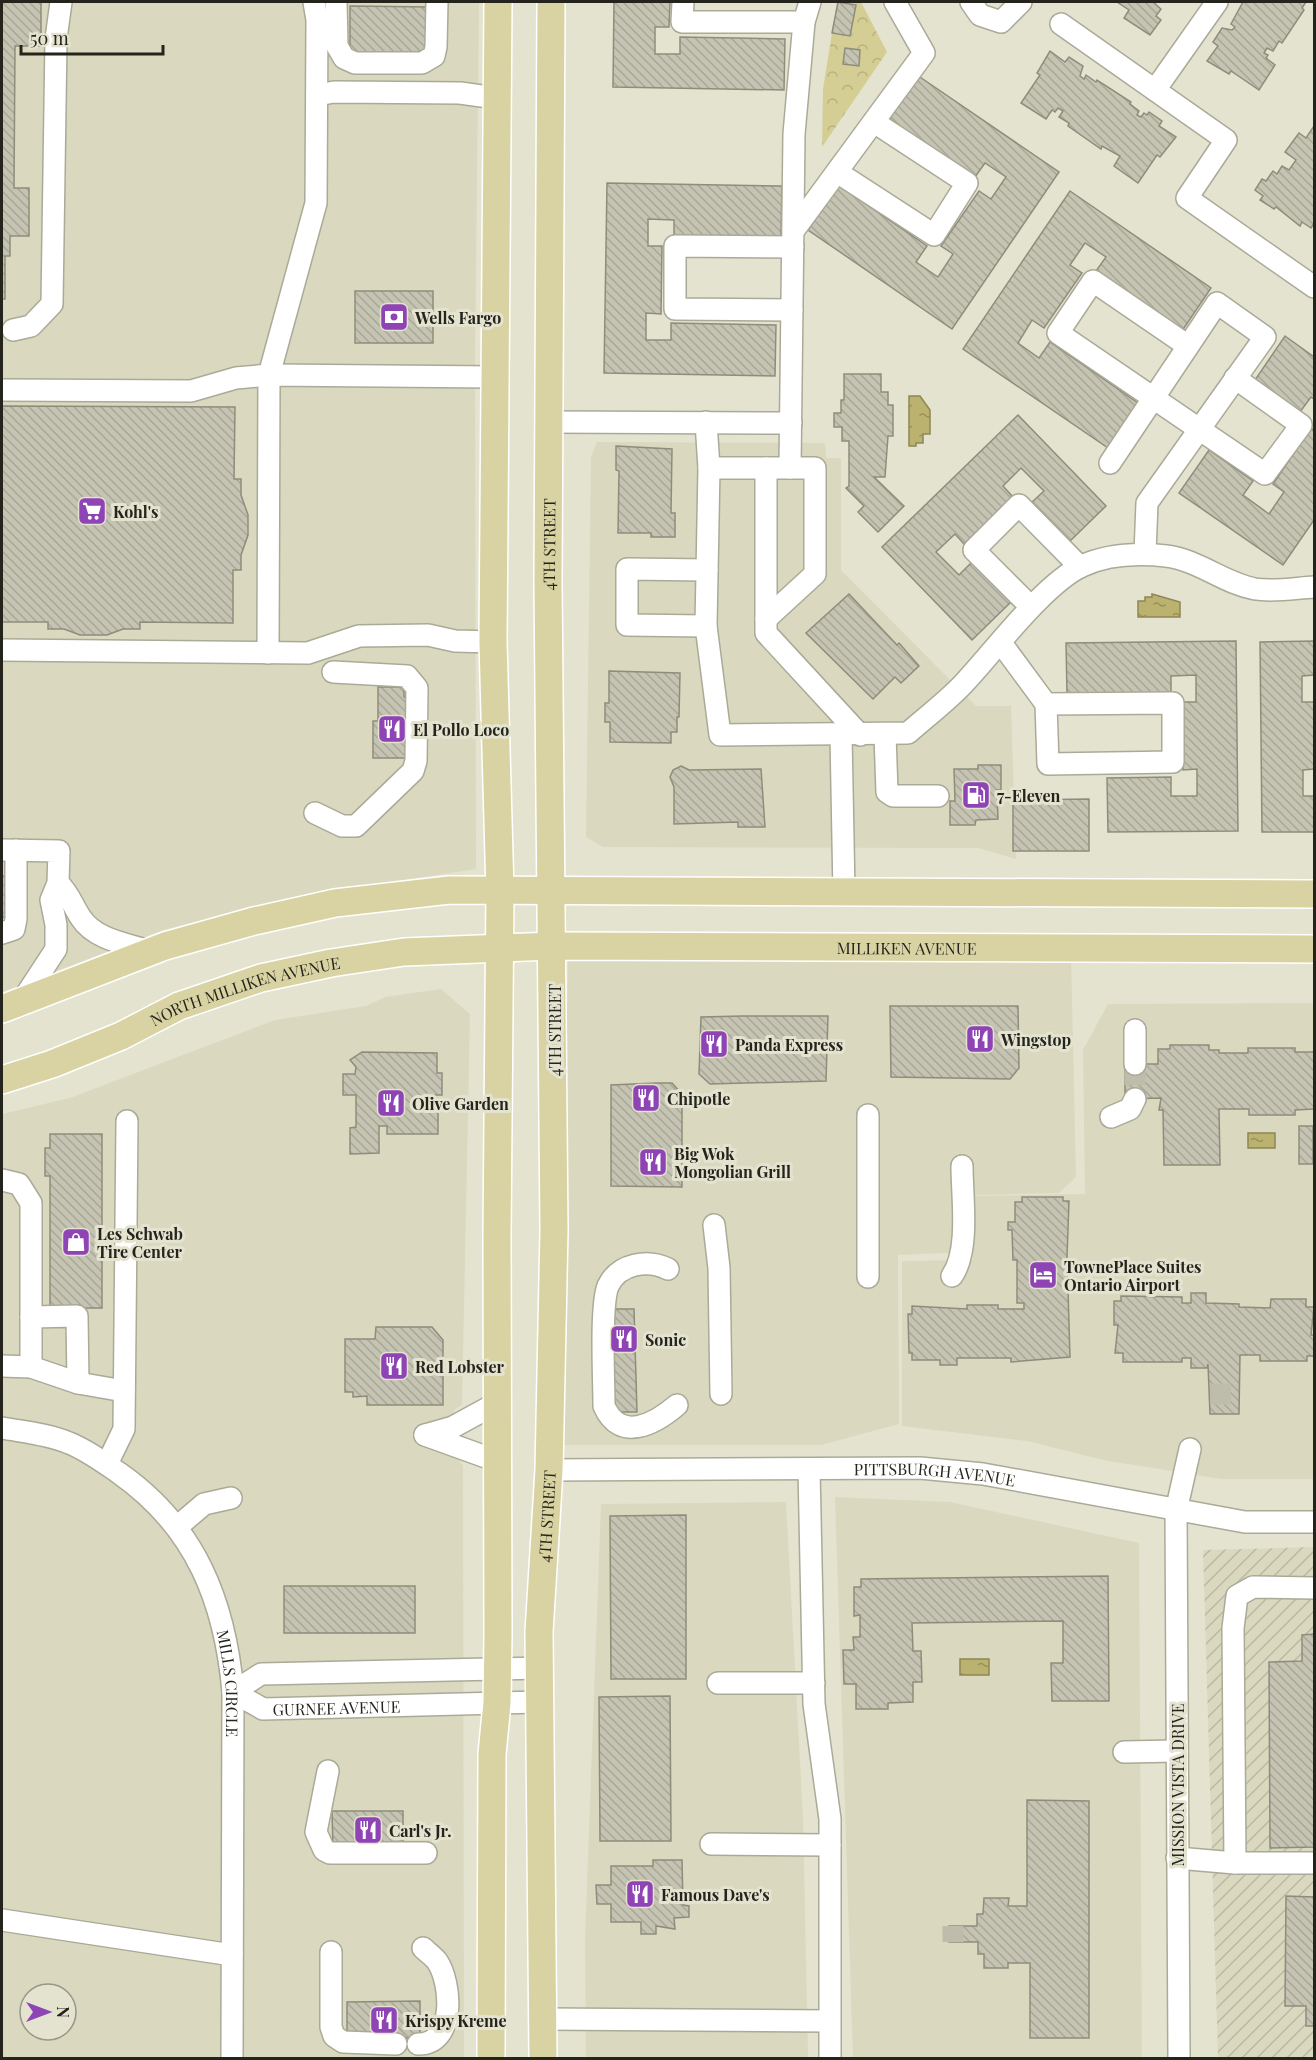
<svg xmlns="http://www.w3.org/2000/svg" width="1316" height="2060" font-family="'Playfair Display',serif">
	<defs>
		<pattern id="industrial-furrows" width="10" height="10" patternUnits="userSpaceOnUse" patternTransform="scale(1.5)"><rect width="10" height="10" fill="#dad8be"/><path d="M-1 1l2-2M0 10L10 0M9 11l2-2" fill="none" stroke="#bbb9a3"/></pattern>
		<pattern id="park-crowns" width="20" height="18" patternUnits="userSpaceOnUse" patternTransform="scale(1.5)"><rect width="20" height="18" fill="#d4ce94"/><path d="M2 6a3 3 0 1 1 6 0M12 15a3 3 0 1 1 6 0" fill="none" stroke="#b6b17f"/></pattern>
		<pattern id="water-ripples" width="26" height="14" patternUnits="userSpaceOnUse" patternTransform="scale(1.5)"><rect width="26" height="14" fill="#bab26e"/><path d="M2 4q2-2 4 0t4 0M15 11q2-2 4 0t4 0" fill="none" stroke="#97905a"/></pattern>
		<pattern id="building-back-hatch" width="6" height="6" patternUnits="userSpaceOnUse" patternTransform="scale(1.5)"><rect width="6" height="6" fill="#c5c3b1"/><path d="M-1 5l2 2M0 0l6 6M5-1l2 2" fill="none" stroke="#a9a798"/></pattern>
	</defs>
	<rect width="100%" height="100%" fill="#e4e3d0"/>
	<g fill="#dad8be" fill-rule="evenodd">
		<path d="M2,2H479L475,361L476,869L310,894L163,930L2,992Z"/>
		<path d="M597,442L825,443L826,458H841V570L976,706H1011L1016,859L978,848L603,847L586,837L591,457Z"/>
		<path d="M1071,955L1076,1177L1059,1193L971,1195L970,1252L898,1255L899,1424L821,1445H560L568,960Z"/>
		<path d="M441,989L470,1014L462,1405L454,1410V1452L463,1466L464,2058H2V1114L70,1098L275,1020L366,1006L385,997ZM30,1994H66V2030H30Z"/>
		<path d="M1314,1003V1479H1221L1103,1460L1027,1441L902,1426V1261L973,1260L975,1196L1085,1194L1083,1050L1108,1004Z"/>
		<path d="M835,1497L950,1502L1139,1543L1142,2058H853Z"/>
		<path d="M786,1502L803,1817L808,2058H586L585,1939L601,1504Z"/>
	</g>
	<path fill="url(#industrial-furrows)" d="M1314,1547V2058H1218L1203,1550Z"/>
	<path fill="url(#park-crowns)" d="M837,2H861L887,52L822,147L823,89Z"/>
	<g fill="url(#water-ripples)" stroke="#8d8755" stroke-width="1.5">
		<path d="M909,396H920L930,410V434H923V443H916V446H909Z"/>
		<path d="M1152,594L1180,602V617H1138V601H1145V597H1152Z"/>
		<rect x="1248" y="1133" width="27" height="15"/>
		<rect x="960" y="1659" width="29" height="16"/>
	</g>
	<g fill="url(#building-back-hatch)" stroke="#8e8d7c" stroke-width="1.5">
		<path d="M2,2H41V46H15L14,188H29V236H10V256H5V299H2Z"/>
		<path d="M614,2H670L669,27H655V54H680V37L785,39L784,90L613,87Z"/>
		<path d="M838,2L856,5L850,36L832,33Z"/>
		<path d="M1117,2H1153L1161,9L1156,16L1161,20L1150,35L1124,18L1129,10Z"/>
		<path d="M1243,2H1306L1302,8L1304,10L1282,43L1279,41L1273,51L1267,48L1264,53L1268,55L1266,58L1275,65L1259,90L1231,71L1229,74L1207,61L1218,46L1213,42L1222,28L1232,30L1235,27L1231,24Z"/>
		<path d="M350,6L433,7V50H424V57L350,56Z"/>
		<path d="M845,48L860,50L859,66L843,64Z"/>
		<path d="M1050,51L1065,62L1069,57L1083,66L1080,76L1084,79L1086,75L1096,82L1097,80L1131,102L1130,104L1139,111L1137,115L1141,117L1144,113L1147,115L1149,112L1162,121L1159,126L1176,137L1160,157L1157,155L1138,183L1114,166L1120,156L1102,146L1101,149L1068,126L1069,123L1059,117L1063,111L1058,108L1055,112L1052,110L1046,119L1021,103L1040,75L1037,73Z"/>
		<path d="M917,75L1059,172L952,329L808,230L838,185L927,246L916,262L938,277L953,254L941,246L979,191L991,199L1006,177L985,163L975,177L888,118Z"/>
		<path d="M1314,126V223L1311,228L1302,222L1300,226L1276,207L1274,209L1260,200L1263,196L1255,190L1262,179L1266,181L1273,171L1277,174L1282,166L1289,170L1296,160L1285,152L1299,133L1306,138Z"/>
		<path d="M607,183L782,186L781,240L674,238V220L648,219V246H662L661,314L646,313V340H671V323L776,325L775,376L604,373Z"/>
		<path d="M1070,191L1211,288L1182,331L1096,271L1106,257L1085,243L1070,265L1082,273L1044,328L1032,320L1018,343L1039,358L1050,342L1138,403L1108,448L963,349Z"/>
		<rect x="355" y="291" width="78" height="52"/>
		<path d="M1285,336L1314,357V399L1311,397L1300,412L1255,380Z"/>
		<path d="M844,374H881V392H888V405H893V436H888L885,477H874L904,506L878,532L858,512L864,506L846,488L849,486V441H842V427H834V413H841V400H844Z"/>
		<path d="M2,406L235,407L234,479H241V495L248,515V535L241,555V570H233V623L140,622V629H123L107,635H80L64,629H48V622H2Z"/>
		<path d="M1018,415L1106,506L1069,542L1031,503L1044,491L1021,468L1003,486L1013,497L964,544L955,534L936,552L959,575L972,562L1011,602L972,640L882,547Z"/>
		<path d="M1311,428L1314,431V520L1283,565L1179,493L1209,450L1253,481L1243,495L1269,514L1284,492L1273,484Z"/>
		<path d="M616,446L672,449L671,513H675V537H651V533H618L619,471L616,470Z"/>
		<path d="M849,594L897,645L899,643L919,666L901,683L895,677L873,699L806,633Z"/>
		<path d="M1236,641L1238,831L1108,832L1107,778L1171,777V796H1197V769L1183,770L1182,702H1196V675L1171,676V693L1067,694L1066,643Z"/>
		<path d="M1314,641V675L1302,676V702H1314V769L1303,770V796H1314V832H1262L1260,642Z"/>
		<path d="M609,671L680,673L679,717H677V732H671V743L610,742V722H605V703H609Z"/>
		<path d="M378,687H404V697H408L407,758H373V721H378Z"/>
		<path d="M978,765H1001V790H997L998,819L976,820L975,825H950V801H955L954,769H978Z"/>
		<path d="M681,766L689,770L761,769L765,827H738V822L674,824V787L670,777L673,770Z"/>
		<path d="M1089,799V851H1013V800Z"/>
		<path d="M2,876H10L7,917H2Z"/>
		<path d="M890,1006H1018L1019,1068L1010,1079L891,1077Z"/>
		<path d="M742,1016H828L826,1081L710,1084L699,1074L701,1017Z"/>
		<path d="M1170,1045H1209V1050H1219V1053H1248V1048H1295V1052H1314V1109L1295,1110V1115H1249V1109H1219L1220,1165H1164L1163,1110H1159L1161,1098L1125,1099V1064H1158V1049H1170Z"/>
		<path d="M362,1052L437,1053V1073H442V1095H426V1110H438V1134H387V1126H379V1153L350,1154V1128L356,1127V1095H343V1074H355L356,1067L350,1060Z"/>
		<path d="M657,1083H672L682,1094V1187L611,1186V1085Z"/>
		<rect x="1299" y="1126" width="14" height="38"/>
		<path d="M50,1134H102V1308H50V1176H45V1148H50Z"/>
		<path d="M1022,1197H1063V1201H1069L1067,1257L1070,1357L1011,1362V1358H957V1365H940V1360H912V1353H909L908,1314H912V1306L967,1309V1305H998V1309H1024V1303H1017V1260H1013L1012,1230H1008V1222H1015V1202H1022Z"/>
		<path d="M1191,1293H1206V1303L1239,1304V1307L1270,1308L1271,1299H1306V1307H1314L1311,1335H1314V1356H1307V1361H1260V1355H1240L1239,1414H1210L1208,1364L1207,1368H1191V1358H1182V1362H1123V1353H1115L1118,1325H1114V1301H1121V1296L1182,1297V1303H1191Z"/>
		<path d="M614,1309H634L637,1412H612Z"/>
		<path d="M376,1327H432L443,1340V1405H367V1396L353,1397V1392H345V1339H375Z"/>
		<path d="M686,1515V1679H611L610,1516Z"/>
		<path d="M1108,1576L1109,1701H1052L1051,1663H1063V1621L912,1623L913,1651H921L922,1682H913V1702L888,1703V1709H856V1684H844L843,1650H854L853,1637H860V1615L854,1616V1587H861V1579Z"/>
		<rect x="284" y="1586" width="131" height="47"/>
		<path d="M1314,1634V1847L1270,1848L1269,1662L1302,1661V1635Z"/>
		<path d="M670,1696L671,1841H600L599,1697Z"/>
		<path d="M1027,1800L1089,1801V2038H1030V1963H1008V1968H984V1954H978V1942H949V1926H977V1914H983L984,1898H1009L1008,1906H1027Z"/>
		<path d="M332,1811H403V1850H333Z"/>
		<path d="M653,1860H682L683,1905L689,1906V1917L674,1918L675,1929L656,1926V1934H641V1922H611V1904H597L596,1885H611V1866H653Z"/>
		<path d="M1286,1896L1314,1897V2026H1306V2006H1285Z"/>
		<path d="M420,2001V2038H347V2002Z"/>
	</g>
	<g fill="none" stroke-linecap="round" stroke-linejoin="round">
		<g stroke="#bebdac" stroke-width="21" stroke-dasharray="21 10" stroke-linecap="butt">
			<path d="M1135,1064V1099"/>
			<path d="M1210,1394H1239"/>
			<path d="M953,1926V1942"/>
		</g>
		<g stroke="#abaa98" stroke-width="24">
			<g id="minor">
				<path d="M336,2L337,46L344,58L355,63H422L434,56L436,47L437,2"/>
				<path d="M683,2L682,22H804"/>
				<path d="M971,2L980,15L1001,22L1021,2"/>
				<path d="M1061,24L1226,140L1187,198L1314,287"/>
				<path d="M1155,90L1217,2"/>
				<path d="M317,95L334,92L460,93L496,98"/>
				<path d="M837,172L934,235L967,183L874,122"/>
				<path d="M794,230L924,53L895,2"/>
				<path d="M792,310L675,309V246L793,247"/>
				<path d="M13,330L31,326L52,304L56,39L61,2"/>
				<path d="M1188,346L1093,281L1058,333L1265,474L1301,425L1235,378"/>
				<path d="M2,390L191,391L236,378L269,375L494,377"/>
				<path d="M548,422L791,423"/>
				<path d="M706,422L709,468L706,626L720,735L908,733C927,716 949,700 966,681C994,651 1045,583 1082,566C1108,554 1138,553 1166,556C1199,560 1223,583 1255,589C1274,592 1296,588 1314,587"/>
				<path d="M1110,463L1217,303L1265,337L1147,503L1145,553"/>
				<path d="M709,468H815V574L766,619"/>
				<path d="M766,468V633L860,735"/>
				<path d="M790,468L794,134L804,22L810,2"/>
				<path d="M1031,607L974,550L1019,505L1080,567"/>
				<path d="M706,626L627,625V569L707,570"/>
				<path d="M1001,643L1046,704L1173,703V762L1048,764L1046,704"/>
				<path d="M2,650L308,653L359,636L428,635L455,641L493,642"/>
				<path d="M268,653L269,375L316,203L317,20L314,2"/>
				<path d="M841,735L844,893"/>
				<path d="M885,735L887,792L893,796H938"/>
				<path d="M315,813L342,826H356L413,771L416,761L417,688L407,676L333,672"/>
				<path d="M2,850L59,851L58,883L51,900L56,925V949L22,1001"/>
				<path d="M58,883C70,894 72,905 81,918C95,940 128,944 152,952"/>
				<path d="M2,933L14,929L16,919V850"/>
				<path d="M1135,1030V1064"/>
				<path d="M1111,1117L1130,1109L1135,1099"/>
				<path d="M2,1180L19,1184L31,1203V1367"/>
				<path d="M714,1225L719,1268L721,1394"/>
				<path d="M668,1269C648,1259 619,1263 608,1286C600,1306 604,1380 604,1406C620,1443 655,1424 677,1405"/>
				<path d="M952,1276C970,1250 962,1198 962,1166"/>
				<path d="M868,1277V1115"/>
				<path d="M31,1317L77,1316L78,1383"/>
				<path d="M2,1366L31,1367L78,1383L124,1391"/>
				<path id="s1" d="M2,1428C24,1432 48,1434 69,1443C87,1450 103,1462 119,1473C196,1527 225,1602 233,1692L232,2058"/>
				<path d="M425,1435L453,1427L497,1403"/>
				<path d="M425,1435L497,1461"/>
				<path d="M107,1464L124,1429L127,1121"/>
				<path d="M809,1469L814,1704L830,1819V2058"/>
				<path id="s2" d="M549,1470L920,1468L983,1474L1245,1522H1314"/>
				<path d="M177,1527L204,1504L231,1498"/>
				<path d="M718,1683H814"/>
				<path d="M233,1692L261,1674L539,1668"/>
				<path id="s3" d="M233,1692L263,1709L539,1702"/>
				<path d="M1124,1752L1177,1751"/>
				<path d="M328,1771L316,1832L324,1850L330,1853H426"/>
				<path d="M711,1844L830,1845"/>
				<path d="M1177,1858L1235,1863H1314"/>
				<path d="M1235,1863L1233,1628L1237,1596L1253,1587L1314,1588"/>
				<path d="M2,1920L232,1955"/>
				<path d="M331,1952V2027L334,2036L343,2042L396,2044"/>
				<path d="M543,2019L829,2021"/>
				<path d="M418,2044C456,2045 452,1983 437,1961C433,1956 427,1952 423,1948"/>
				<path d="M1179,2058L1176,1511L1190,1449"/>
			</g>
		</g>
		<g stroke="#fff" stroke-width="30">
			<g id="major">
				<path d="M2,1009L165,946L254,921L335,903L449,890L1314,894"/>
				<path id="s4" d="M2,1080L52,1064L121,1036L179,1006L261,978L331,963L404,952L553,946L1314,949"/>
				<path d="M491,2058L492,1754L497,1703L498,1635L497,1236L500,892L493,642L498,2"/>
				<path id="s5" d="M543,2058L539,1632L549,1470L554,1230L548,583L551,2"/>
			</g>
		</g>
		<use href="#minor" stroke="#fff" stroke-width="21"/>
		<use href="#major" stroke="#d9d3a3" stroke-width="27"/>
	</g>
	<defs>
		<g id="bank-square" transform="scale(1.5)"><rect x="-9" y="-9" width="18" height="18" rx="4" fill="#8f44b5" stroke="#e4e3d0"/><path d="M-6-4H6V4H-6ZM0-2.3a2.3 2.3 0 1 0 0 4.6a2.3 2.3 0 1 0 0-4.6Z" fill="#fff"/></g>
		<g id="supermarket-square" transform="scale(1.5)"><rect x="-9" y="-9" width="18" height="18" rx="4" fill="#8f44b5" stroke="#e4e3d0"/><path d="M-6-5.5h2.5l.6 2H6L4.5 2H-2.5L-4.4-4H-6ZM-1.5 3.2a1.3 1.3 0 1 0 .1 0ZM3 3.2a1.3 1.3 0 1 0 .1 0Z" fill="#fff"/></g>
		<g id="restaurant-square" transform="scale(1.5)"><rect x="-9" y="-9" width="18" height="18" rx="4" fill="#8f44b5" stroke="#e4e3d0"/><path d="M-5-6h1v4h1v-4h1v4h1v-4h1v5L-1.5 .5V6h-2V.5L-5-1ZM5-6V6H3V1.5H1.5Q1.5-4 5-6Z" fill="#fff"/></g>
		<g id="fuel-square" transform="scale(1.5)"><rect x="-9" y="-9" width="18" height="18" rx="4" fill="#8f44b5" stroke="#e4e3d0"/><path d="M-5.5-6h7V0h2V4h1.3V-2.5L3-4.5l.8-.8L6-3V5H2.5V1h-1V6h-7ZM-4.2-4.7v3.2H.2V-4.7Z" fill="#fff"/></g>
		<g id="shop-square" transform="scale(1.5)"><rect x="-9" y="-9" width="18" height="18" rx="4" fill="#8f44b5" stroke="#e4e3d0"/><path d="M-5-2.5h2.3a2.7 3.5 0 0 1 5.4 0H5L5.5 6h-11ZM-1.5-2.5h3a1.5 2.3 0 0 0-3 0Z" fill="#fff"/></g>
		<g id="hotel-square" transform="scale(1.5)"><rect x="-9" y="-9" width="18" height="18" rx="4" fill="#8f44b5" stroke="#e4e3d0"/><path d="M-6-4.5h1.5V1H6V5H4.5V3h-9V5H-6ZM-4 0a1.8 1.8 0 1 1 3.6 0ZM.5 0V-2.5h3Q6-2.5 6 0Z" fill="#fff"/></g>
	</defs>
	<g fill-rule="evenodd">
		<use href="#bank-square" x="394" y="317"/>
		<use href="#supermarket-square" x="92" y="511"/>
		<use href="#restaurant-square" x="392" y="729"/>
		<use href="#fuel-square" x="976" y="795"/>
		<use href="#restaurant-square" x="980" y="1039"/>
		<use href="#restaurant-square" x="714" y="1044"/>
		<use href="#restaurant-square" x="646" y="1098"/>
		<use href="#restaurant-square" x="391" y="1103"/>
		<use href="#restaurant-square" x="653" y="1162"/>
		<use href="#shop-square" x="76" y="1242"/>
		<use href="#hotel-square" x="1043" y="1275"/>
		<use href="#restaurant-square" x="624" y="1339"/>
		<use href="#restaurant-square" x="394" y="1366"/>
		<use href="#restaurant-square" x="368" y="1830"/>
		<use href="#restaurant-square" x="640" y="1894"/>
		<use href="#restaurant-square" x="384" y="2020"/>
	</g>
	<g text-anchor="middle" dominant-baseline="central" stroke-width="6" stroke-linejoin="round" paint-order="stroke">
		<g font-size="16" font-weight="bold" fill="#24231c" stroke="#e4e3d0" text-anchor="start">
			<text x="415" y="317">Wells Fargo</text>
			<text x="113" y="511">Kohl's</text>
			<text x="413" y="729">El Pollo Loco</text>
			<text x="997" y="795">7-Eleven</text>
			<text x="1001" y="1039">Wingstop</text>
			<text x="735" y="1044">Panda Express</text>
			<text x="667" y="1098">Chipotle</text>
			<text x="412" y="1103">Olive Garden</text>
			<text x="674" y="1153">Big Wok<tspan x="674" dy="18">Mongolian Grill</tspan></text>
			<text x="97" y="1233">Les Schwab<tspan x="97" dy="18">Tire Center</tspan></text>
			<text x="1064" y="1266">TownePlace Suites<tspan x="1064" dy="18">Ontario Airport</tspan></text>
			<text x="645" y="1339">Sonic</text>
			<text x="415" y="1366">Red Lobster</text>
			<text x="389" y="1830">Carl's Jr.</text>
			<text x="661" y="1894">Famous Dave's</text>
			<text x="405" y="2020">Krispy Kreme</text>
		</g>
		<g font-size="16" fill="#24231c" stroke="#e4e3d0">
			<text stroke="none"><textPath href="#s5" startOffset="1514">4TH STREET</textPath></text>
			<text stroke="none"><textPath href="#s4" startOffset="927">MILLIKEN AVENUE</textPath></text>
			<text stroke="none"><textPath href="#s4" startOffset="260">NORTH MILLIKEN AVENUE</textPath></text>
			<text transform="translate(554 1030) rotate(-90)">4TH STREET</text>
			<text stroke="none"><textPath href="#s2" startOffset="386">PITTSBURGH AVENUE</textPath></text>
			<text stroke="none"><textPath href="#s5" startOffset="542">4TH STREET</textPath></text>
			<text stroke="none"><textPath href="#s1" startOffset="374">MILLS CIRCLE</textPath></text>
			<text stroke="none"><textPath href="#s3" startOffset="108">GURNEE AVENUE</textPath></text>
			<text transform="translate(1177 1785) rotate(-90)">MISSION VISTA DRIVE</text>
		</g>
	</g>
	<rect width="1316" height="2060" fill="none" stroke="#24231c" stroke-width="6"/>
	<g transform="translate(48 2012) rotate(90)"><circle r="28" fill="#e4e3d0" stroke="#979688" stroke-width="1.5"/>
	<path d="M0-4.5L10 22L0 15L-10 22Z" fill="#8f44b5"/>
	<text y="-9" font-size="16" font-weight="bold" text-anchor="middle" fill="#24231c">N</text>
	</g>
	<path d="M21 45v9h142v-9" fill="none" stroke="#24231c" stroke-width="3"/>
	<text x="30" y="45" font-size="18" fill="#24231c" stroke="#e4e3d0" stroke-width="4.5" paint-order="stroke">50 m</text>
</svg>
